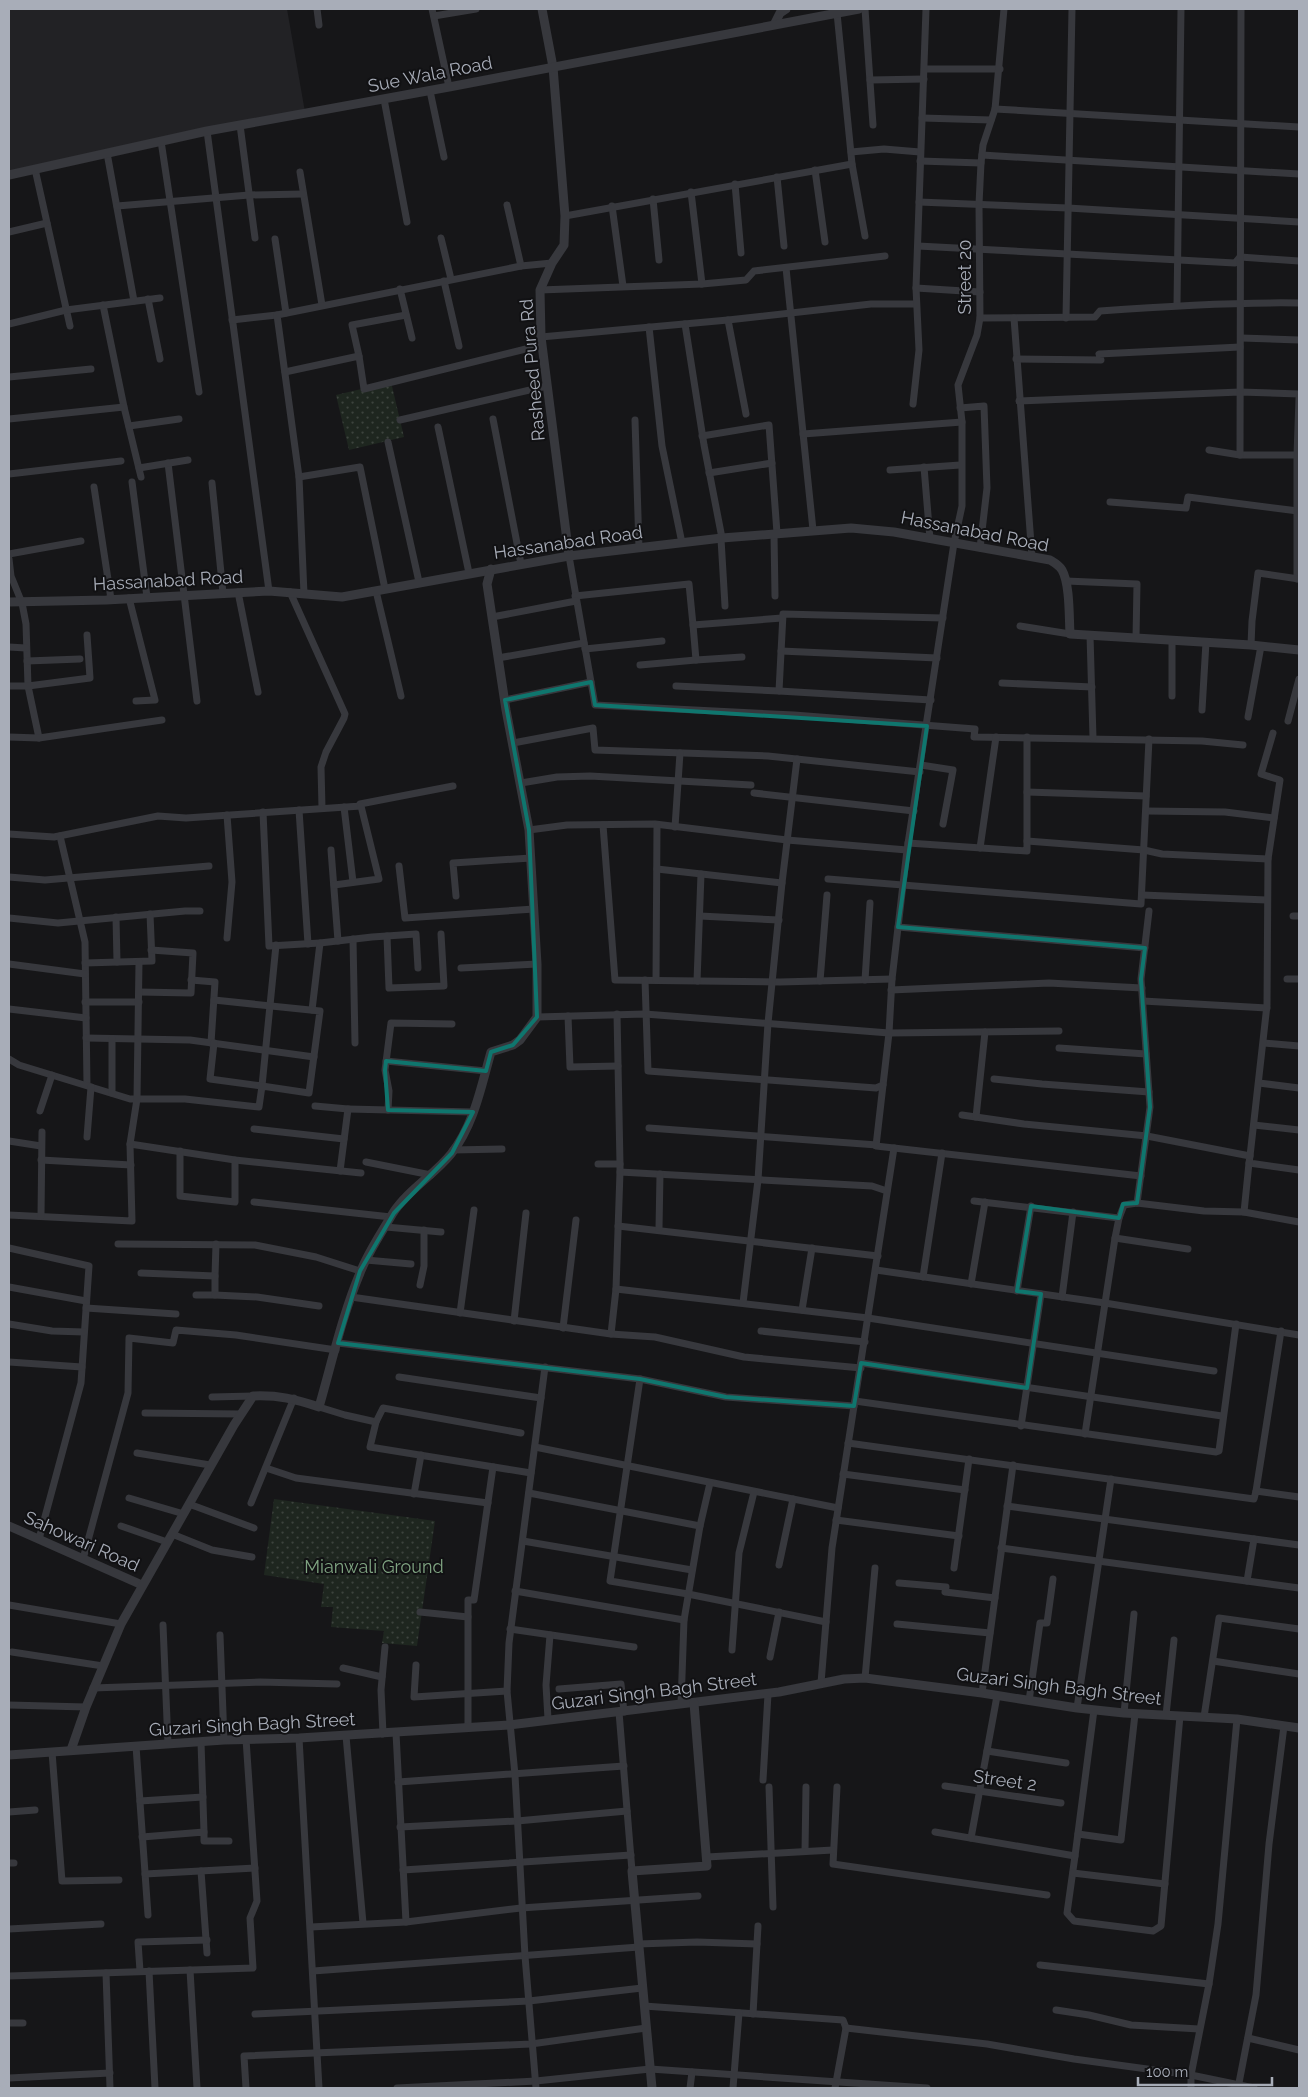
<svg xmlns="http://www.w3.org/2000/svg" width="1308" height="2097" font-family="Raleway,sans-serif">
	<defs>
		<pattern id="grass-dots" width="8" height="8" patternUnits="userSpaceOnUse" patternTransform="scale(1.25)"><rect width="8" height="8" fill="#1e261f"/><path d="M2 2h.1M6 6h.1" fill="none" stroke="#3c433d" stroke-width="1.8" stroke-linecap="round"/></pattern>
	</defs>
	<rect width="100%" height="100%" fill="#161618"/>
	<path fill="#222225" d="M9,9H287L305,112L9,175Z"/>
	<g fill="url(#grass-dots)">
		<path d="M391,382L404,437L349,450L336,395Z"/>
		<path d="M274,1499L435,1521L417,1646L382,1643L384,1631L331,1627L333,1607H321L324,1584L264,1575Z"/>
	</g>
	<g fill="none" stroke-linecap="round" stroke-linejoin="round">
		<g stroke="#37383d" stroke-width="7">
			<path d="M317,9L319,25"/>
			<path d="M432,9L449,87"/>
			<path d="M865,9L873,125"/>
			<path d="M837,13L852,164L865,236"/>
			<path d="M434,16L476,9"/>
			<path d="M925,69H1000"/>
			<path d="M870,80L924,79"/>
			<path d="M430,91L444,157"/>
			<path d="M384,99L407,222"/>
			<path d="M995,109L1299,127"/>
			<path d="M922,118L991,120"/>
			<path d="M240,125L255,238"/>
			<path d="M207,131L269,591"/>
			<path d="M161,141L199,392"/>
			<path d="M851,152L884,149L920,152"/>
			<path d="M107,153L134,301"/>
			<path d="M982,155L1299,174"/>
			<path d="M920,161L981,163"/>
			<path d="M35,169L70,326"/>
			<path d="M815,170L825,242"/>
			<path d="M300,172L322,305"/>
			<path d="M777,177L784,246"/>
			<path d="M735,184L741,253"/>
			<path d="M691,192L702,284"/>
			<path d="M653,199L659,260"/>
			<path d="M919,202L1068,208L1299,222"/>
			<path d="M507,205L521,266"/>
			<path d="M117,206L249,195L303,194"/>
			<path d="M612,206L623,286"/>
			<path d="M565,216L852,164"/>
			<path d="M9,232L47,223"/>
			<path d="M441,238L451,279"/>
			<path d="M275,239L286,313"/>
			<path d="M918,246L1235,263L1240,257L1299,261"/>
			<path d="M786,268L813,530"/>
			<path d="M444,281L459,346"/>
			<path d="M916,288L980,292"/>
			<path d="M400,289L412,338"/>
			<path d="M540,290L702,284L746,280L754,271L885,256"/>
			<path d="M148,299L160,359"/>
			<path d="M103,305L124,407L141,477"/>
			<path d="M1177,305L1181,9"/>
			<path d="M980,318L1095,317L1100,311C1166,306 1232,302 1299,303"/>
			<path d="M1014,318L1032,557"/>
			<path d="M1066,318L1072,9"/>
			<path d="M232,320L277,315"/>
			<path d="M728,320L746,414"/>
			<path d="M9,324L66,310L160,298"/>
			<path d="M685,324L704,445L722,538"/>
			<path d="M649,327L662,446L682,543"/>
			<path d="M541,337L728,320L871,304H916"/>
			<path d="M1241,338L1299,340"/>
			<path d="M359,356L352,325L406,315"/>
			<path d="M1016,359L1101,360L1099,354L1240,347"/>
			<path d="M285,372L359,356L364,389L542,345"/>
			<path d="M9,377L91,369"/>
			<path d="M1019,401L1240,392L1299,394"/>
			<path d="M913,404L919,350L916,288L926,9"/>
			<path d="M960,408L984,406L987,488L980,548"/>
			<path d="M9,419L124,407"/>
			<path d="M493,419L521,564"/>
			<path d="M400,420L547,386"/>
			<path d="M635,420L639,548"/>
			<path d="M129,426L179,419"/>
			<path d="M438,427L469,573"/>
			<path d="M803,434L962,422"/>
			<path d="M702,436L769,425L777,533"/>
			<path d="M388,442L419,582"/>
			<path d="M1209,450L1240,455H1297"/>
			<path d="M1240,455L1241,9"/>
			<path d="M168,463L197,701"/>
			<path d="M924,467L930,539"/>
			<path d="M139,468L188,460"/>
			<path d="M890,470L960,465"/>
			<path d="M709,473L772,463"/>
			<path d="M9,474L121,461"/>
			<path d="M299,477L360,467L385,589"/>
			<path d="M132,482L147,597"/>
			<path d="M212,483L223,593"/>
			<path d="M94,487L111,599"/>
			<path d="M1110,502L1186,508L1188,497L1298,511"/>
			<path d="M774,534L775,596"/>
			<path d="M721,539L725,606"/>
			<path d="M9,554L81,541"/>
			<path d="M569,556L595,705L794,715L975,729L974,737L1202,741L1243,745"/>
			<path d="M9,559L11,576L22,603L26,624L28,686L39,738"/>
			<path d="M1297,579V455L1299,398"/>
			<path d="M1066,581L1137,584L1136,638"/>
			<path d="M376,591L401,696"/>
			<path d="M238,592L258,692"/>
			<path d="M290,592L345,714L344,718L326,752L321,767L322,808"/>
			<path d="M304,594L299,477L277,315L521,266L552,263"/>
			<path d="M575,596L689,584L693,625L782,618"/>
			<path d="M129,598L155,700L136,701"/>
			<path d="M492,617L576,601"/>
			<path d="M693,625L696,660L742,657"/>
			<path d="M1020,626L1070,634"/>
			<path d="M1090,635L1093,738"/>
			<path d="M1172,640V696"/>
			<path d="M1251,645L1252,621L1258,573L1299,579"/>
			<path d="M9,647L26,648"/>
			<path d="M585,649L662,641"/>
			<path d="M781,651L937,658"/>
			<path d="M498,658L584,643"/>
			<path d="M27,661L80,659"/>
			<path d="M640,665L696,660"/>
			<path d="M1002,683L1092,687"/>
			<path d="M9,686H28L90,678L87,635"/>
			<path d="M676,686L779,691"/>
			<path d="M505,700L591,682"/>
			<path d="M931,700L779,691L783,614L943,618"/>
			<path d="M1202,710L1206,642"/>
			<path d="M1248,717L1261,646"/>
			<path d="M1288,721L1299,679"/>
			<path d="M9,737L39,738L162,720"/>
			<path d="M513,743L593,728L595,750L768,756L920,772"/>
			<path d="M921,765L953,770L943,824"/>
			<path d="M521,783L557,777L590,776L751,785"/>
			<path d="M1027,792L1146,796"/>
			<path d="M754,793L914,811"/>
			<path d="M344,807L353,882"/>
			<path d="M299,810L308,944"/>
			<path d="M1146,811L1225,812L1274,818"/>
			<path d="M263,812L269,946L320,943"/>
			<path d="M603,825L615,980L780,982L892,979"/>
			<path d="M675,827L680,753"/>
			<path d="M529,830L567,825L655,824L787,840L907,850"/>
			<path d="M9,834L54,837L158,816L186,818L361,806L360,804L453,786"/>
			<path d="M60,836L85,942L87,1085"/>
			<path d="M1027,841L1144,850L1162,854L1268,859"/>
			<path d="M908,843L1027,851V737"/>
			<path d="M980,848L996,737"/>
			<path d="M331,850L338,941"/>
			<path d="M399,866L405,918L534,909"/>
			<path d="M657,869L782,883"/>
			<path d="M9,877L45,880L209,866"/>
			<path d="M828,879L1141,904L1149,739"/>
			<path d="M334,885L379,879L361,806"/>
			<path d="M1142,895L1267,900"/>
			<path d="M456,896L453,863L531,858"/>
			<path d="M700,916L779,920"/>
			<path d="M1293,916H1299"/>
			<path d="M116,917L117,962"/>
			<path d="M9,918L58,923L185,911H200"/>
			<path d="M898,927L1145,948"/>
			<path d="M387,936L389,988L444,986L441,934"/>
			<path d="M227,938L232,882L227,815"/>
			<path d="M353,939L355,1043"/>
			<path d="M85,963L152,961L150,914"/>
			<path d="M9,964L85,974"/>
			<path d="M461,968L537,964"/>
			<path d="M1287,979H1299"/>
			<path d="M191,980L215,982L211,1043"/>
			<path d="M645,980L648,1071L876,1088L883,1085L889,1033L892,979L907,850L954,543L962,506V422L958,385L977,335L980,318L979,204L981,163L983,145L995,109L1004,9"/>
			<path d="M656,980L657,825"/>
			<path d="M865,980L870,903"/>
			<path d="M697,981L701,874"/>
			<path d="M820,981L827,895"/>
			<path d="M891,990L1049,983L1142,988"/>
			<path d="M139,992L191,993L193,953L151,950"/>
			<path d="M1143,1001L1267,1008"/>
			<path d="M85,1002H139"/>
			<path d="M9,1009L86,1018"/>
			<path d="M312,1010L320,943L372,937L416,934L418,968"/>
			<path d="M617,1014L620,1164"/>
			<path d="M568,1016L570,1067L618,1066"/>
			<path d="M537,1017L645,1014L889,1033L1059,1031"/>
			<path d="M86,1038L190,1040L314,1057"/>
			<path d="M214,1043L210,1079L262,1086L276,945"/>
			<path d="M1264,1043L1299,1046"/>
			<path d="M1059,1048L1146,1054"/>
			<path d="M9,1059L19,1065L130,1099H185L259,1107L262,1086L309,1093L320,1011L214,1000"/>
			<path d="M386,1061L486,1071"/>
			<path d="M994,1079L1042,1084L1149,1092"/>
			<path d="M1259,1083L1299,1088"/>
			<path d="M883,1085L876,1146L1141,1176"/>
			<path d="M112,1093V1039"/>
			<path d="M315,1106L348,1109L340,1171"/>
			<path d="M348,1109L473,1112"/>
			<path d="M388,1110L389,1091L385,1070L391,1023L452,1024"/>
			<path d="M40,1111L52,1075"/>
			<path d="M962,1115L1024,1124L1147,1136L1250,1156L1249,1163L1299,1170"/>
			<path d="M976,1117L985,1032"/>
			<path d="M1254,1125L1299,1130"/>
			<path d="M649,1128L877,1145"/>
			<path d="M254,1129L344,1139"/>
			<path d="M87,1137L91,1087"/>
			<path d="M9,1141L41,1146"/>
			<path d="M130,1144L235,1160L361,1173"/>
			<path d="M453,1150L502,1149"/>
			<path d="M180,1151V1196L235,1202V1160"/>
			<path d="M1250,1156L1267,1005L1268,859L1280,780L1261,774L1273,733"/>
			<path d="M41,1160L131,1165"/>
			<path d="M366,1162L431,1175"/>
			<path d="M598,1164H620V1172L872,1186L887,1191"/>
			<path d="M620,1172L616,1289L611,1334L655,1337L744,1357L861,1368"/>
			<path d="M974,1201L1119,1218"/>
			<path d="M254,1202L391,1217"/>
			<path d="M1137,1203L1150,1107L1141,979L1149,911"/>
			<path d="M1244,1212L1249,1163"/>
			<path d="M9,1215L132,1221L130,1144L137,1099L139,962"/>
			<path d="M41,1216L42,1132"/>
			<path d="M618,1226L878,1256"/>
			<path d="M386,1227L441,1232"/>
			<path d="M659,1228L660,1174"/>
			<path d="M1115,1238L1188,1249"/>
			<path d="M118,1244L255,1245L316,1257L360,1271"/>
			<path d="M9,1248L89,1266L81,1383L39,1539"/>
			<path d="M366,1260L411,1264"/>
			<path d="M876,1270L1105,1303L1299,1335"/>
			<path d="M141,1273L215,1276L216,1244"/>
			<path d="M923,1277L942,1153"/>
			<path d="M971,1284L985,1202"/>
			<path d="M420,1285L424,1266V1230"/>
			<path d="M9,1287L86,1301"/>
			<path d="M616,1289L868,1318L1214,1371"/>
			<path d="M1017,1291L1031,1206"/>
			<path d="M196,1295H215V1276"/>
			<path d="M215,1295L257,1297L319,1306"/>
			<path d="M351,1297L611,1334"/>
			<path d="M1062,1297L1073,1212"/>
			<path d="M743,1303L758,1180L768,1023L782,883L797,759"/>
			<path d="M86,1308L176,1314"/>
			<path d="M802,1310L812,1248"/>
			<path d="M460,1313L474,1210"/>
			<path d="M514,1321L526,1213"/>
			<path d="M9,1324L52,1331L84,1332"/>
			<path d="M563,1328L576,1220"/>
			<path d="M761,1331L865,1342"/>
			<path d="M338,1343L640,1379L726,1397L854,1406"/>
			<path d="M9,1362L82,1367"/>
			<path d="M861,1363L1222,1416"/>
			<path d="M399,1377L541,1398"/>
			<path d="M640,1379L610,1581L688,1594L826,1622"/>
			<path d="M212,1397L253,1396"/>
			<path d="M855,1401L1216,1452L1219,1451L1236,1324"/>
			<path d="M319,1407L345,1415L376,1422"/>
			<path d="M145,1413L241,1414"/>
			<path d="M1021,1426L1041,1294"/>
			<path d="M521,1433L383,1408L376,1422L370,1447L531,1473"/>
			<path d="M1085,1434L1115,1238L1119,1218L1124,1205L1137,1203L1204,1211L1244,1212L1299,1222"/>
			<path d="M848,1443L1254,1499L1256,1491L1299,1497"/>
			<path d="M535,1447L838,1508"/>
			<path d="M137,1453L210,1465"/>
			<path d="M266,1468L296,1478L488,1503"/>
			<path d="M843,1474L965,1490"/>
			<path d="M1256,1491L1281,1331"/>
			<path d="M529,1493L700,1526"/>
			<path d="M414,1494L421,1455"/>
			<path d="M129,1498L184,1514"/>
			<path d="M251,1503L294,1398"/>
			<path d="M189,1504L254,1528"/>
			<path d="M1007,1506L1299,1545"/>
			<path d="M836,1520L959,1536"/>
			<path d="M121,1526L167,1542"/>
			<path d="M172,1534L212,1550L252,1557"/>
			<path d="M523,1541L692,1570"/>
			<path d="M1001,1548L1299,1588"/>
			<path d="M83,1559L128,1393L129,1338L173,1343L176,1330L236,1335L336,1350"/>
			<path d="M779,1565L793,1499"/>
			<path d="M954,1568L969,1459"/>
			<path d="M1247,1581L1254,1539"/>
			<path d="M899,1583L946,1587L945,1592L995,1598"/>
			<path d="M515,1591L684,1620"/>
			<path d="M9,1605L121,1624"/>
			<path d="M420,1612L468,1617"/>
			<path d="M897,1624L990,1633"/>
			<path d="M163,1625L168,1744"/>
			<path d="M510,1629L634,1647"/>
			<path d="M220,1635L224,1740"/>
			<path d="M732,1650L739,1553L754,1492"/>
			<path d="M12,1652L103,1666"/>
			<path d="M770,1657L779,1612"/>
			<path d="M1213,1661L1299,1674"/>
			<path d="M416,1665L414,1697L507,1691"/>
			<path d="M343,1668L382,1677"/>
			<path d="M865,1678L875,1568"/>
			<path d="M821,1683L832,1548L894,1148"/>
			<path d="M93,1688L260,1682L337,1684"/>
			<path d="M559,1689L621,1684L624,1712"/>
			<path d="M982,1693L1013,1465"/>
			<path d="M1029,1701L1040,1623H1047L1053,1579"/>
			<path d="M681,1704L684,1620L700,1526L710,1483"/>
			<path d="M9,1705L86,1707"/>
			<path d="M1077,1708L1111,1479"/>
			<path d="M619,1712L632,1871"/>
			<path d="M1124,1713L1134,1614"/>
			<path d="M1166,1715L1174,1640"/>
			<path d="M1204,1717L1219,1618L1299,1629"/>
			<path d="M548,1719L546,1685L550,1635"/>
			<path d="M468,1727V1600H474L493,1467"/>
			<path d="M396,1733L406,1922"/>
			<path d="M383,1734L381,1690L385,1647"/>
			<path d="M346,1736L363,1923"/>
			<path d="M299,1738L319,2088"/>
			<path d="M201,1742L204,1832"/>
			<path d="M136,1746L148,1915"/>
			<path d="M987,1751L1066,1763"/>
			<path d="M52,1752L62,1881L119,1880"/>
			<path d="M763,1780L768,1694"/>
			<path d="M398,1782L624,1766"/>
			<path d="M945,1786L1061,1803"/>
			<path d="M769,1787L773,1907"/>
			<path d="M837,1787L833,1864L1047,1895"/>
			<path d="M140,1801L203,1797"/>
			<path d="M9,1812L35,1810"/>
			<path d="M400,1827L517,1821L627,1811"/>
			<path d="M935,1832L1075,1856L1067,1913L1074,1921L1153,1931L1161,1926L1180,1716"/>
			<path d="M1078,1834L1121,1840L1135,1714"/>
			<path d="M142,1837L204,1832V1841H229"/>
			<path d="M971,1838L997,1696"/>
			<path d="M805,1851L806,1787"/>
			<path d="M1075,1856L1094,1710"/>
			<path d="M707,1857L833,1850"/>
			<path d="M9,1863H14"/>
			<path d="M403,1870L631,1855"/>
			<path d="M201,1871L207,1953"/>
			<path d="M1073,1873L1165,1884"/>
			<path d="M145,1874L255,1868"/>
			<path d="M311,1927L406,1922L521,1908L698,1896"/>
			<path d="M9,1929L101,1924"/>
			<path d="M638,1944L697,1942L757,1944"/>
			<path d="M1040,1965L1209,1984"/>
			<path d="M190,1970L197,2088"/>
			<path d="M140,1971L138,1942L207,1940"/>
			<path d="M149,1971L155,2088"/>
			<path d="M313,1971L639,1947"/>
			<path d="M106,1973L110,2088"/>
			<path d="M9,1976L253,1968L250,1918L257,1901L246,1739"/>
			<path d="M644,2006L843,2020L846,2028L835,2088"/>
			<path d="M1056,2010L1089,2015L1131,2025L1199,2029"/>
			<path d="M255,2014L529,2001L642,1988"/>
			<path d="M753,2014L758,1926"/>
			<path d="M9,2023H23"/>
			<path d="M846,2028L987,2044L1074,2059L1191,2075L1254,2088"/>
			<path d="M1248,2038L1299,2050"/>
			<path d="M9,2078L110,2073"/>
			<path d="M246,2088L244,2056L531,2044L646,2028"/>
			<path d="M397,2088L536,2081L650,2069L927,2088"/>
			<path d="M536,2088L525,1956L515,1775L507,1691L509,1643L545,1367"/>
			<path d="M690,2088L692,2072"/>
			<path d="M733,2088L739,2013"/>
			<path d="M1191,2088V2075L1209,1984L1218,1924L1237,1719"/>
			<path d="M1238,2088L1256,1995L1269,1844L1284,1726"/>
		</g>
		<g stroke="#37383d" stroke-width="9">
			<path d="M542,9L553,67L565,216L564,245L552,263L540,290L541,337L569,556"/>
			<path d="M775,23L780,13L786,9"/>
			<path d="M9,175L207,131L449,87L859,9"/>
			<path d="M9,602L106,600L269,591L342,597L569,556L722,538L851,528L894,532L1050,560C1055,563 1059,565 1062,570C1070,584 1069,617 1070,634L1251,645L1299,650"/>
			<path d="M9,1526L142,1585"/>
			<path d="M71,1750L86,1707L121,1624L234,1425L253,1396C279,1395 295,1399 319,1407C332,1362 342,1316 360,1273C368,1252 382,1232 393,1213C408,1190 434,1175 451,1154C474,1125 481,1087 491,1052L513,1045L520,1040L537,1017V964L529,830L506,710L487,584L491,569"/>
			<path d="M9,1755L224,1740L299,1738L509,1725L779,1692L844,1679L865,1678L982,1693L1077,1708L1124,1713L1237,1719L1299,1728"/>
			<path d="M652,2088L632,1871L707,1866L694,1703"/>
		</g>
	</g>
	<path fill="none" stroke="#0f766e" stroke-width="4" stroke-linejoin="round" d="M591,682L595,705L927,726L898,927L1145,948L1141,979L1150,1107L1137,1203L1123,1204L1119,1218L1031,1206L1017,1291L1041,1294L1027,1388L861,1363L854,1406L726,1397L640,1379L338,1343L360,1271L394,1213L452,1153L473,1112L388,1110L385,1070L386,1061L486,1071L491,1052L513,1045L537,1017L529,830L505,700Z"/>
	<g text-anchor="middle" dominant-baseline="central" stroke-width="4" stroke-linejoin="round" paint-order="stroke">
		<g font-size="18" fill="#a8adb8" stroke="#111113">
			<text transform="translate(430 74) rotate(-11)">Sue Wala Road</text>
			<text transform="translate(964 277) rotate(-90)">Street 20</text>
			<text transform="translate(532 370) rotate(-95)">Rasheed Pura Rd</text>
			<text transform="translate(975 531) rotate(11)">Hassanabad Road</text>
			<text transform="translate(568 542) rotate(-8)">Hassanabad Road</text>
			<text transform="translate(168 580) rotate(-3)">Hassanabad Road</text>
			<text transform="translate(82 1541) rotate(24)">Sahowari Road</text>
			<text transform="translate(1059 1686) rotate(7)">Guzari Singh Bagh Street</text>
			<text transform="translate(654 1691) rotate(-7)">Guzari Singh Bagh Street</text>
			<text transform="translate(252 1724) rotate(-3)">Guzari Singh Bagh Street</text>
			<text transform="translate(1005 1780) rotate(8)">Street 2</text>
		</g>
		<g font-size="18" fill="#7fa381" stroke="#111113">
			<text x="374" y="1566">Mianwali Ground</text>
		</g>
	</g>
	<rect width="1308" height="2097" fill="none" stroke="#a8adb8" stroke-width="20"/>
	<path d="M1138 2077v8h134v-8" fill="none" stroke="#a8adb8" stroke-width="2.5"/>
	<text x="1146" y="2077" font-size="15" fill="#a8adb8" stroke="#111113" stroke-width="4" paint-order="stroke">100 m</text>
</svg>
